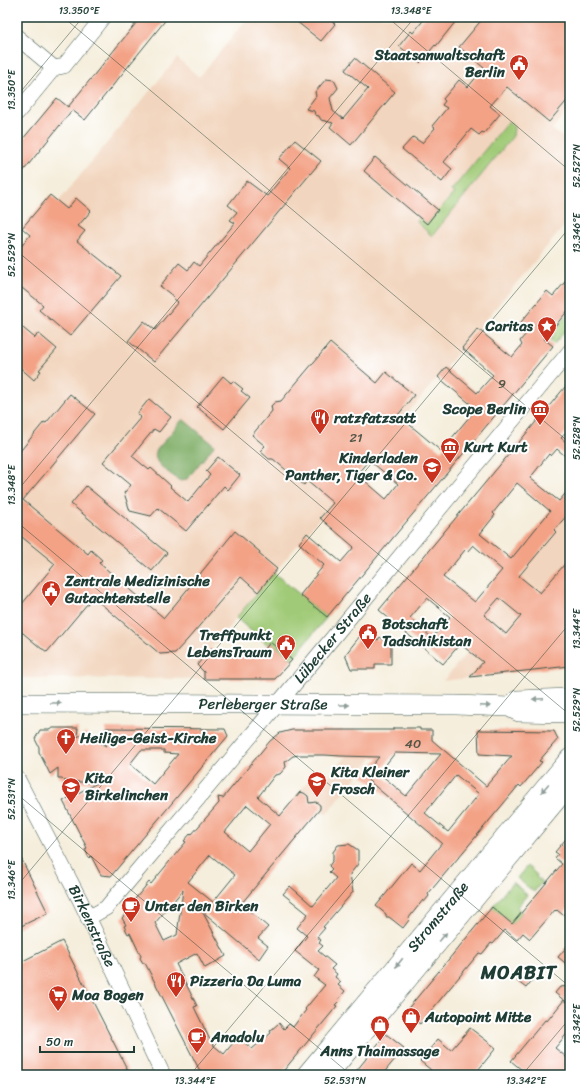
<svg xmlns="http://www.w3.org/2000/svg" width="587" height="1092" font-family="Sriracha,sans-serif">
	<rect width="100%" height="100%" fill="#fff"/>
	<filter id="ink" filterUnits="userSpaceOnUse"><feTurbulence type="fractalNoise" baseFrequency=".025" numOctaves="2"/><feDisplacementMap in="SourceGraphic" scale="8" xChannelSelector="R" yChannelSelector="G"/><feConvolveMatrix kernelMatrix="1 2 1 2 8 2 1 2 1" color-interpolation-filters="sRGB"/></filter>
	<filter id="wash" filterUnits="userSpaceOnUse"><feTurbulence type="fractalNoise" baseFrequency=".012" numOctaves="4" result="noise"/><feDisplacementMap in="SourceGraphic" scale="16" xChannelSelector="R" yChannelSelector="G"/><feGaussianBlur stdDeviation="0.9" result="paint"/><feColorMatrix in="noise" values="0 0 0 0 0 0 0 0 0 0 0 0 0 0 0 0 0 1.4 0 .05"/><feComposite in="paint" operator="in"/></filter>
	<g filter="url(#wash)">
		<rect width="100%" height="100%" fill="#f5eedc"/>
		<g fill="#f2d5be">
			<path d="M249,17H570V107L552,129L570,144V219L197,665L204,672V679L17,678V252L177,58L199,77Z"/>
			<path d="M570,488V666L443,681L485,631L465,614Z"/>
			<path d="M384,743L326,814L320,809L311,820L290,803L317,771L327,779L347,756Z"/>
		</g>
		<g fill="#a0ca77" stroke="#608456">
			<path d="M507,123H510L514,127L513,136L432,236L417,222L418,217L427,224L454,193L451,191Z"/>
			<path d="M570,311V325L554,344L550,341L555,334L553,332Z"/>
			<path d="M274,573L327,617L292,659L271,642L268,645L236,618Z"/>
			<path d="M527,866L537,875L536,877L542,882L534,892L517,878Z"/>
			<path d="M513,882L527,895L517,907L522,912L512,924L492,907Z"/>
		</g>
		<path fill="#80ae68" stroke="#50764e" d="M182,420H184L213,444L214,446L187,479L181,481L177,479C169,472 152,464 156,451Z"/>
		<g id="blocks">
			<g fill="#f3a286" fill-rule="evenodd">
				<path d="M141,17H168L85,120L72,110L17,179V146L57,98L68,107Z"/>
				<path d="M291,17H327L335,24L321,41Z"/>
				<path d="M426,17H451L456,21L436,46L435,45L420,63L399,46L411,31L413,33Z"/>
				<path d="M484,17H570V97L549,122L507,87L490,106L500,114L484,133L482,132L479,135L471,129L444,162L452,169L442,182L402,149L413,137L422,143L435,128L432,126L447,108L442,105L445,101L443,99L459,80L468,87L484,68L459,47Z"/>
				<path d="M355,58L395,92L351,145L330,127L333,123L321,120L319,116L315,115L314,111L306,109L316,96L315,92L326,79L334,80L338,88L330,98L333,111L343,119L368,89L345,70Z"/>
				<path d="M295,140L321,161L154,362L128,341L144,321L155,330L178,302L173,298L174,297L160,286L179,263L188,270L194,262L199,266L235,223L230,220L237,212L228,205L247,181L267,196L290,168L279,159Z"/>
				<path d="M375,157L438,210L427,224L364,171Z"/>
				<path d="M50,195L67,209L76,198L91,211L78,226L85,231L77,241L121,276L70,336L39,310L43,305L17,284V252L30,235L22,228Z"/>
				<path d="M570,276V308L544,339L553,346L327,617L300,595L324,565L299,543L307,533L341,562L354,547L320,518L333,503L307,481L304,485L273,459H269L260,451L265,446L252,435L272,411L271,406L275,402L281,401L330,343L377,383L386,372L414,395L398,415L441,451L475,410L473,408L474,407L438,377L446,367L477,393L493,375L462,348L478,329L512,357L522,345L520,341L525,335L516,328L547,291L553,296ZM369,460L398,484L386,499L357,474Z"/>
				<path d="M17,323L35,338L38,333L57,349L39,370L41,371L34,380L17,365Z"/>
				<path d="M223,376L231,383L233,381L243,389L241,391L250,398L224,429L197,407Z"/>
				<path d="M570,381V428L561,438L570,445V460L557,449L551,456L549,454L530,478L559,501L570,488V512L554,530L556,532L519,576L540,593L570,558V666L470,677L483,662L460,644L443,664L379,610ZM517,483L550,511L511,559L480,534L495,515L493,513ZM473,545L502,570L475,602L443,577L465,550L467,552ZM427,598L450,617L432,638L410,618ZM499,598L521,616L506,634L484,615Z"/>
				<path d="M70,394L95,414L23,500L88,554L91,550L102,560L99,563L164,618L235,531L260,552L259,554L277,569L258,592L241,577L188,639L175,653L160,654L93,597L47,652L43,649H42L17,628V610L55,564L17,533V455L44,422L46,423Z"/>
				<path d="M149,399L171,417L159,432L154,429L132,456L149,470L151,468L171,486L170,487L188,502L210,475L206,471L218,457L240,475L228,490L224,486L186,531L158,508L151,516L130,511L124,493L131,485L103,462L141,417L137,414Z"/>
				<path d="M86,486L167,553L152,571L71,504Z"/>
				<path d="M372,635L378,640L380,637L391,646V664H375V669H351L345,655L360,636L364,640L367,636L370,638Z"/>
				<path d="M270,642L292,660L275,679H204V672L197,665L211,648L216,652H237V651L263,652Z"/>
				<path d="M53,728H78L77,737L86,733L88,736L106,746V728L225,729L228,736L111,876L101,875L91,856L89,858L85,849L87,848L63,801L97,783L65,781L62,778H58V768L50,774L39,752V747L35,739L40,730H49ZM141,750H164V753L178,754L153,784L130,764Z"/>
				<path d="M393,728H420V730H432V740L486,786L512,756L479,754L478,730L554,731L558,739L539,761L542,762L521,787L519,785L428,894L429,896L424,902L423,900L408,919L409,920L403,928L389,917H386V914L376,906L411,863L420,870L442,843L363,776L379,757L341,756L325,755H299L293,756L285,762L286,767L280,774L275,775L258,797L280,816L300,792L304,793L308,796L309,803L316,802L320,805V809L241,904L268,927L258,938L268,946L259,959L202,911L226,956L205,968L197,953L176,964L197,1006L194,1007L212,1044L224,1054L238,1037L252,1049L271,1033L270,1031L279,1023L284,1029L289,1024L293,1027L306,1010L305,1009L325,985L314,977L319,970L295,951L307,936L297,928L308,914L283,894L290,886L313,906L336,878L329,872L332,869L329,866L333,860V852L338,845L349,844L358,850V864L350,874L353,892L323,927L325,928L317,937L321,940L319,943L323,946L318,951L335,965L331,969L337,974L335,977L341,982L338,985L345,991L338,1000L339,1001L335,1005L337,1006L280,1075H202L145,963H143L140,958L141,956L130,933L128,934L124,926L126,925L122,918L128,911L126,910L149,882L151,884L179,850L186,842L184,841L191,833L192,834L219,803L218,797L223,798L270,741L280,733L292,730H393ZM395,753L441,754L406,796L379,773ZM456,775L479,794L448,832L425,813L449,783V784ZM247,805L270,824L248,851L225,832ZM210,855L235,875L213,902L188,882ZM183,890L177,935L164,941L155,923Z"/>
				<path d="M570,834V907L563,915L557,910L556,911L555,910L530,939L523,933L517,940L505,930L493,944L491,943L482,954L479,953L420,1024L405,1012L492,907L512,924L562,864L555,858L558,854L555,852Z"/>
				<path d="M17,850L48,913L17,928Z"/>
				<path d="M62,941L122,1059L130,1075H17V964Z"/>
				<path d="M570,943V967L558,957Z"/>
				<path d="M524,972L533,979L526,988L517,981Z"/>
				<path d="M570,986V997L566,1002L555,993L560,987Z"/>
				<path d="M564,1000L570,1005V1030L555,1048L570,1060V1075H528L511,1061L545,1020L547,1021Z"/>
				<path d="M470,1028L496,1048L474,1075H426L431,1070L420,1061L438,1039L451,1050Z"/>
				<path d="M386,1034L404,1048L382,1075H353Z"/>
			</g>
		</g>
	</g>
	<g filter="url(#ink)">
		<use href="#blocks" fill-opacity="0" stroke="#3f584d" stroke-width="1"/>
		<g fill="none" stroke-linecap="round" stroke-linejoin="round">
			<g stroke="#3f584d" stroke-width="16">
				<g id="minor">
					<path d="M17,37L54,68"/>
					<path d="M17,113L54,68L64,66L103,17"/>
					<path id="s1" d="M17,778L80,900L163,1075"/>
					<path id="s2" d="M88,918L106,908L297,681L570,351"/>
				</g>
			</g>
			<g stroke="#3f584d" stroke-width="20">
				<g id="major">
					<path d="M515,702L517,700L570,698"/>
					<path id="s3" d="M17,703L456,705L509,707L519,712L570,713"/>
					<path id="s4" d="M306,1075L570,758"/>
					<path d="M328,1075L570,784"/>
				</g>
			</g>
			<use href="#minor" stroke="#fff" stroke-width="15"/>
			<use href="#major" stroke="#fff" stroke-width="19"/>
		</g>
		<defs><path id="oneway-solid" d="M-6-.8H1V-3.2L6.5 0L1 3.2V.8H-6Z"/></defs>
		<g fill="#8f9e9a">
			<use href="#oneway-solid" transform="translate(538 699) rotate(177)"/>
			<use href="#oneway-solid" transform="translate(56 703)"/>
			<use href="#oneway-solid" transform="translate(344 705)"/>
			<use href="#oneway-solid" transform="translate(485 706) rotate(2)"/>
			<use href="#oneway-solid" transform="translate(545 788) rotate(130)"/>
			<use href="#oneway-solid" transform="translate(443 937) rotate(-50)"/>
			<use href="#oneway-solid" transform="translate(399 963) rotate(129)"/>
		</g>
	</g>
	<path fill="none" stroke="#1f3d34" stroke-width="1" stroke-opacity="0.45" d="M63,17L570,443M387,17L570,171M17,96L83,17M17,251L570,715M17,491L415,17M17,522L570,987M17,794L351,1075M17,886L570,227M17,1066L27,1075M190,1075L570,623M522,1075L570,1018"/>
	<defs>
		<g id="civic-pin" transform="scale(1)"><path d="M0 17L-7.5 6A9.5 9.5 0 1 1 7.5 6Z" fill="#c8321e" stroke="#fff"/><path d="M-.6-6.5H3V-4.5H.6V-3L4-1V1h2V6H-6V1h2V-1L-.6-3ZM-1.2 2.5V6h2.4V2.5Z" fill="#fff"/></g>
		<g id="sight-pin" transform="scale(1)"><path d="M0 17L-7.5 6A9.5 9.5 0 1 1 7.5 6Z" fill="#c8321e" stroke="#fff"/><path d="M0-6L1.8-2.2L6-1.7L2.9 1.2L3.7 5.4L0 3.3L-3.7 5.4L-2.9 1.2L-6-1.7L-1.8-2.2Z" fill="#fff"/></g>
		<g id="museum-pin" transform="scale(1)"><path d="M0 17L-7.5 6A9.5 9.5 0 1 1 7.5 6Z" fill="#c8321e" stroke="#fff"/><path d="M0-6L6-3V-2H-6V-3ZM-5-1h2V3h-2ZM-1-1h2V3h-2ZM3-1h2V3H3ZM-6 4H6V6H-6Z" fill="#fff"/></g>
		<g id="restaurant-pin" transform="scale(1)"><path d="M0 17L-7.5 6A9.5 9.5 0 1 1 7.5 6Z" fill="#c8321e" stroke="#fff"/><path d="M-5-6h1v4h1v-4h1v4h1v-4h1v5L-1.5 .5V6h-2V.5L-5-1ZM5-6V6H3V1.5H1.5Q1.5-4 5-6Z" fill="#fff"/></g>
		<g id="school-pin" transform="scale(1)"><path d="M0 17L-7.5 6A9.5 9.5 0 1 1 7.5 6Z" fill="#c8321e" stroke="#fff"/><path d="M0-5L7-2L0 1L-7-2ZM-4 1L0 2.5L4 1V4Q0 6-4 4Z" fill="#fff"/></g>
		<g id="church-pin" transform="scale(1)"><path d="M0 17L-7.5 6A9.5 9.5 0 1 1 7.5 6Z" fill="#c8321e" stroke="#fff"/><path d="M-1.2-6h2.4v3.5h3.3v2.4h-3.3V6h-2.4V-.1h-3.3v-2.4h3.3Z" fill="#fff"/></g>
		<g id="cafe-pin" transform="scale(1)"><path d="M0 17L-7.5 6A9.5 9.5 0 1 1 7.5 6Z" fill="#c8321e" stroke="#fff"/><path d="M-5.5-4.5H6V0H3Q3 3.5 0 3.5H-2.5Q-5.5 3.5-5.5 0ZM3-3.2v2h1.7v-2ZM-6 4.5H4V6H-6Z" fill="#fff"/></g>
		<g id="supermarket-pin" transform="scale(1)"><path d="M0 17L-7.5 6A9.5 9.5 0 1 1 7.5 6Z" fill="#c8321e" stroke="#fff"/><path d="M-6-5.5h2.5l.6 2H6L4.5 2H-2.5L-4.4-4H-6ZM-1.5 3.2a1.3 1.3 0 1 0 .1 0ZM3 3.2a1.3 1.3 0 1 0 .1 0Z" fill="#fff"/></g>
		<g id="shop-pin" transform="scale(1)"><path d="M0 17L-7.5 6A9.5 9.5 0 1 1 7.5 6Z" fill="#c8321e" stroke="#fff"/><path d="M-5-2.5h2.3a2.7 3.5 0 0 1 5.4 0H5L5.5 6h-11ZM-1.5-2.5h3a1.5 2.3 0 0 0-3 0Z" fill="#fff"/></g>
	</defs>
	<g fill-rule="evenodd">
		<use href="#civic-pin" x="519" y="64"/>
		<use href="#sight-pin" x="547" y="326"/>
		<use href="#museum-pin" x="540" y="409"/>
		<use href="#restaurant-pin" x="320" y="418"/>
		<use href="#museum-pin" x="450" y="447"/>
		<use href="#school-pin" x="432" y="467"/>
		<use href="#civic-pin" x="51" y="590"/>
		<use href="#civic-pin" x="368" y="633"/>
		<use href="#civic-pin" x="286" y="644"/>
		<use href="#church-pin" x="66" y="738"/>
		<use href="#school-pin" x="317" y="781"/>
		<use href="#school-pin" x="71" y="787"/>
		<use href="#cafe-pin" x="131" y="906"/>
		<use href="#restaurant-pin" x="176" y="981"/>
		<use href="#supermarket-pin" x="58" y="995"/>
		<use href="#shop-pin" x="411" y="1017"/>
		<use href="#shop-pin" x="380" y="1025"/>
		<use href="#cafe-pin" x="197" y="1037"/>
	</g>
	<g text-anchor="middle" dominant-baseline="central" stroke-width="4" stroke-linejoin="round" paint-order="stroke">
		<g font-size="13" fill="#545648">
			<text x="502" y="383">9</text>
			<text x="356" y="437">21</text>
			<text x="413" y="743">40</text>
		</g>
		<g font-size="15" font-weight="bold" fill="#1f3d34" stroke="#fff" text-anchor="start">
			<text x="505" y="55" text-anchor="end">Staatsanwaltschaft<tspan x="505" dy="17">Berlin</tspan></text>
			<text x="533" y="326" text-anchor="end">Caritas</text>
			<text x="526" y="409" text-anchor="end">Scope Berlin</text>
			<text x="334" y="418">ratzfatzsatt</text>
			<text x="464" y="447">Kurt Kurt</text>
			<text x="418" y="458" text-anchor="end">Kinderladen<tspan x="418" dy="17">Panther, Tiger &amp; Co.</tspan></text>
			<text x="65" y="581">Zentrale Medizinische<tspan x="65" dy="17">Gutachtenstelle</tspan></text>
			<text x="382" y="624">Botschaft<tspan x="382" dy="17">Tadschikistan</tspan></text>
			<text x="272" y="635" text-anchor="end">Treffpunkt<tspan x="272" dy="17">LebensTraum</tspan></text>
			<text x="80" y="738">Heilige-Geist-Kirche</text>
			<text x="331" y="772">Kita Kleiner<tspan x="331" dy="17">Frosch</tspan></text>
			<text x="85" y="778">Kita<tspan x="85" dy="17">Birkelinchen</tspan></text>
			<text x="145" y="906">Unter den Birken</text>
			<text x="190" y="981">Pizzeria Da Luma</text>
			<text x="72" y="995">Moa Bogen</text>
			<text x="425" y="1017">Autopoint Mitte</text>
			<text x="211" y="1037">Anadolu</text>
			<text x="380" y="1051" text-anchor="middle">Anns Thaimassage</text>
		</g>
		<g font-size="15" fill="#1f3d34" stroke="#fff">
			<text stroke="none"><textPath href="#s2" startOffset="373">Lübecker Straße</textPath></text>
			<text stroke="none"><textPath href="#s3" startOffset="246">Perleberger Straße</textPath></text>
			<text stroke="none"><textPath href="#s4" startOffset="206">Stromstraße</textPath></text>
			<text stroke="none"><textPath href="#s1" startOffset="166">Birkenstraße</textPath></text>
		</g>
		<g font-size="19" font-weight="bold" letter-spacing="1" fill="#1f3d34" stroke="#fff">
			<text x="519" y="972">MOABIT</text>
		</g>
	</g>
	<rect width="587" height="1092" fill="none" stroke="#fff" stroke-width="44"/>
	<path d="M40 1046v6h94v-6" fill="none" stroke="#1f3d34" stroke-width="2"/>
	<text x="46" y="1046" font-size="12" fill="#1f3d34" stroke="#ffffff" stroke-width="3" paint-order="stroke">50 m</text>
	<rect x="22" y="22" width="543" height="1048" fill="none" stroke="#1f3d34" stroke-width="1.5"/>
	<g font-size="10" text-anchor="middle" fill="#1f3d34">
		<text x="79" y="14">13.350°E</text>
		<text x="411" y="14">13.348°E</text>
		<text transform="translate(11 90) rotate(-90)" y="4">13.350°E</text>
		<text transform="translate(576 166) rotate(-90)" y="4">52.527°N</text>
		<text transform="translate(576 233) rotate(-90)" y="4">13.346°E</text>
		<text transform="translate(11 255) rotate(-90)" y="4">52.529°N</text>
		<text transform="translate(576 438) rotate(-90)" y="4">52.528°N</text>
		<text transform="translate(11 485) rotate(-90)" y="4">13.348°E</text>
		<text transform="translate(576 629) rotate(-90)" y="4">13.344°E</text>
		<text transform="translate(576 710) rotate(-90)" y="4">52.529°N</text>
		<text transform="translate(11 799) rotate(-90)" y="4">52.531°N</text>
		<text transform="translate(11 880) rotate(-90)" y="4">13.346°E</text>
		<text transform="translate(576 1024) rotate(-90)" y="4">13.342°E</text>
		<text x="195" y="1084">13.344°E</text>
		<text x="345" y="1084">52.531°N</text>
		<text x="526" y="1084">13.342°E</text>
	</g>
</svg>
